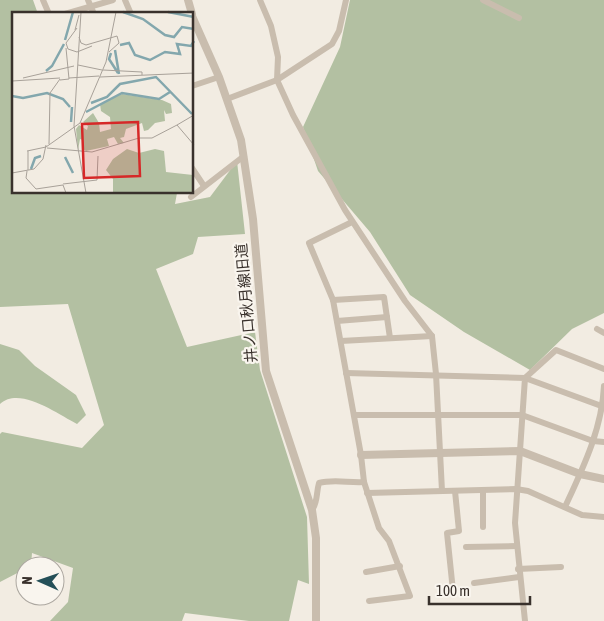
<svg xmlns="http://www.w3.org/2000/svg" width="604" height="621" font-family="'Asap Condensed','Noto Sans JP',sans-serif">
	<rect width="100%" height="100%" fill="#f2ece2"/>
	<g fill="#b3c0a2">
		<path d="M0,0H33L38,14H14V192L177,193L175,204L210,197L237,161L245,234L198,237L193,254L156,269L187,347L255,332L260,370L307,517L309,584L298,580L289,621H249L185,613L182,621H50L68,602L73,568L32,553L31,566H25V569L0,582V434L2,432L82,448L104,425L68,304L0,307Z"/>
		<path d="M350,0H604V313L572,329L530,370L464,332L410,295L370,232L318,171L303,127L340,47Z"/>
		<path d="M0,344L19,350L35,366L76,395L86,415L77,424C57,414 20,386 0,404Z"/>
	</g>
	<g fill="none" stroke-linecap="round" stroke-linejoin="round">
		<g stroke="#c9bdae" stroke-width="6">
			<path d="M43,0L49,14"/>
			<path d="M88,0L94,14"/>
			<path d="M125,0L131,14"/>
			<path d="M260,0L271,26L278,57L277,80L293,115L345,210L405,301L432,336L436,374L442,491"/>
			<path d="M483,0L519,18"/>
			<path d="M65,14L113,0"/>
			<path d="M192,86L219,77"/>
			<path d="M227,99L277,80L332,44L339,31L346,0"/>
			<path d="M192,168L204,186"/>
			<path d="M191,197L244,156"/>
			<path d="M352,222L309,243L333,300L361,455L364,482L379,528L389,541L410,596L369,601"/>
			<path d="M333,300L384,297L390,338"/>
			<path d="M337,321L387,317"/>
			<path d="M597,329L604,333"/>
			<path d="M341,341L432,336"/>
			<path d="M604,369L556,350L525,378L604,407"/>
			<path d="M346,373L525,378L515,523L525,621"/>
			<path d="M354,415H522L593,441L604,442"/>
			<path d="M367,493L516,489L528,491L582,515L604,517"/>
			<path d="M565,507C583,468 602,429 604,386"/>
			<path d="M312,510C318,502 316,493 319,483C333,479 349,483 364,482"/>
			<path d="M483,527V490"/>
			<path d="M466,547L517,546"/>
			<path d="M518,569L561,567"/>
			<path d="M366,572L400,566"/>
			<path d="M474,583L519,577"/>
			<path d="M453,591L447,533L459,531L455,491"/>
		</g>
		<g stroke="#c9bdae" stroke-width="8">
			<path d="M188,0L192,14"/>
			<path d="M192,16L219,77L241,140L253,219L266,371L312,510L316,538V621"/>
			<path d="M361,455L520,451L580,474L604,479"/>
		</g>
	</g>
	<g text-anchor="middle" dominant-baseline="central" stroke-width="4.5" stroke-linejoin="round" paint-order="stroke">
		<g font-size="15" fill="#39312c" stroke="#f9f5ee">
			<text transform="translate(246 303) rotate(-95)">井ノ口秋月線旧道</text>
		</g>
	</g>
	<g transform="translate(12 12)">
		<rect width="181" height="181" fill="#f2ece2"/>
		<path d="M110,82L150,88L159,92L160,101L154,102L152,98L153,109L143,111L136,118L132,119L130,111L114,117L112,125L108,126L112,131L106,132L102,125L95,127L97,134L74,139L71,137V128L68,127L66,138L64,117L67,113L75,118L76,114L71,110L81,101L87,111L88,120L99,117L98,105L89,99L88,92ZM115,137L127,141L143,137L152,139L154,160L181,163V181H101V167L94,158L101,147Z" fill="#b3c0a2"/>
		<path fill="none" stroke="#83a7ad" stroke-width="2.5" d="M111,0L131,7L153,23L162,25L170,15L182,17M156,0L182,5M53,28L61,0M108,33L117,31L123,43L138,48L153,40L168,42L165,32L179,34L182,29M103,38L107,62M99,41L97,47L106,61M34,59L40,54L52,32M0,84L11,86L35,81L51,87L58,95M79,91L95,85L108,72L144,65L180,102M74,100L110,81L147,87L158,80M59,110L60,95M53,145L61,161M19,157L23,146L29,144"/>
		<path fill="none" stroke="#a8a199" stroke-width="1" d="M69,0L62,114L74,181M65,16L54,31L56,37L65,40L80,34M63,18L67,3M67,25L69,31L74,33L105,24L107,31L97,40M66,53L90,58M91,58L130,60V63M88,65L182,61M11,66L62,54M57,66L87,64M48,68L57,67L54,36M0,69L48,66M165,113L182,133M165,113L182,103M37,132L38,81L48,67M35,136L80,140L127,126H140L165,113M15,139L34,135L68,111L94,50L104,0M16,158V139M15,159L14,166L24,177L51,173L54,181M0,161L22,157L31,147L34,133M51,172L85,168L86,144"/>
		<path fill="#d62828" fill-opacity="0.15" stroke="#d62828" stroke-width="2.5" d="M126,110L128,164L72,166L70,112Z"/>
		<rect width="181" height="181" fill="none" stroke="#39312c" stroke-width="2.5"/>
	</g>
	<g transform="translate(40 581) rotate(272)"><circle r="24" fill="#f9f5ee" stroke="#aca7a0"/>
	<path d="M0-4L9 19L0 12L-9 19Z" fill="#244f57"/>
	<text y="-8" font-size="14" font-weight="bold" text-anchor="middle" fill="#39312c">N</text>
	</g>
	<path d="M429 596v8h101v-8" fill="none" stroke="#39312c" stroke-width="2.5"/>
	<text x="436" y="596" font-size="15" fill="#39312c" stroke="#f9f5ee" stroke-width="4" paint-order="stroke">100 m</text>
</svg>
